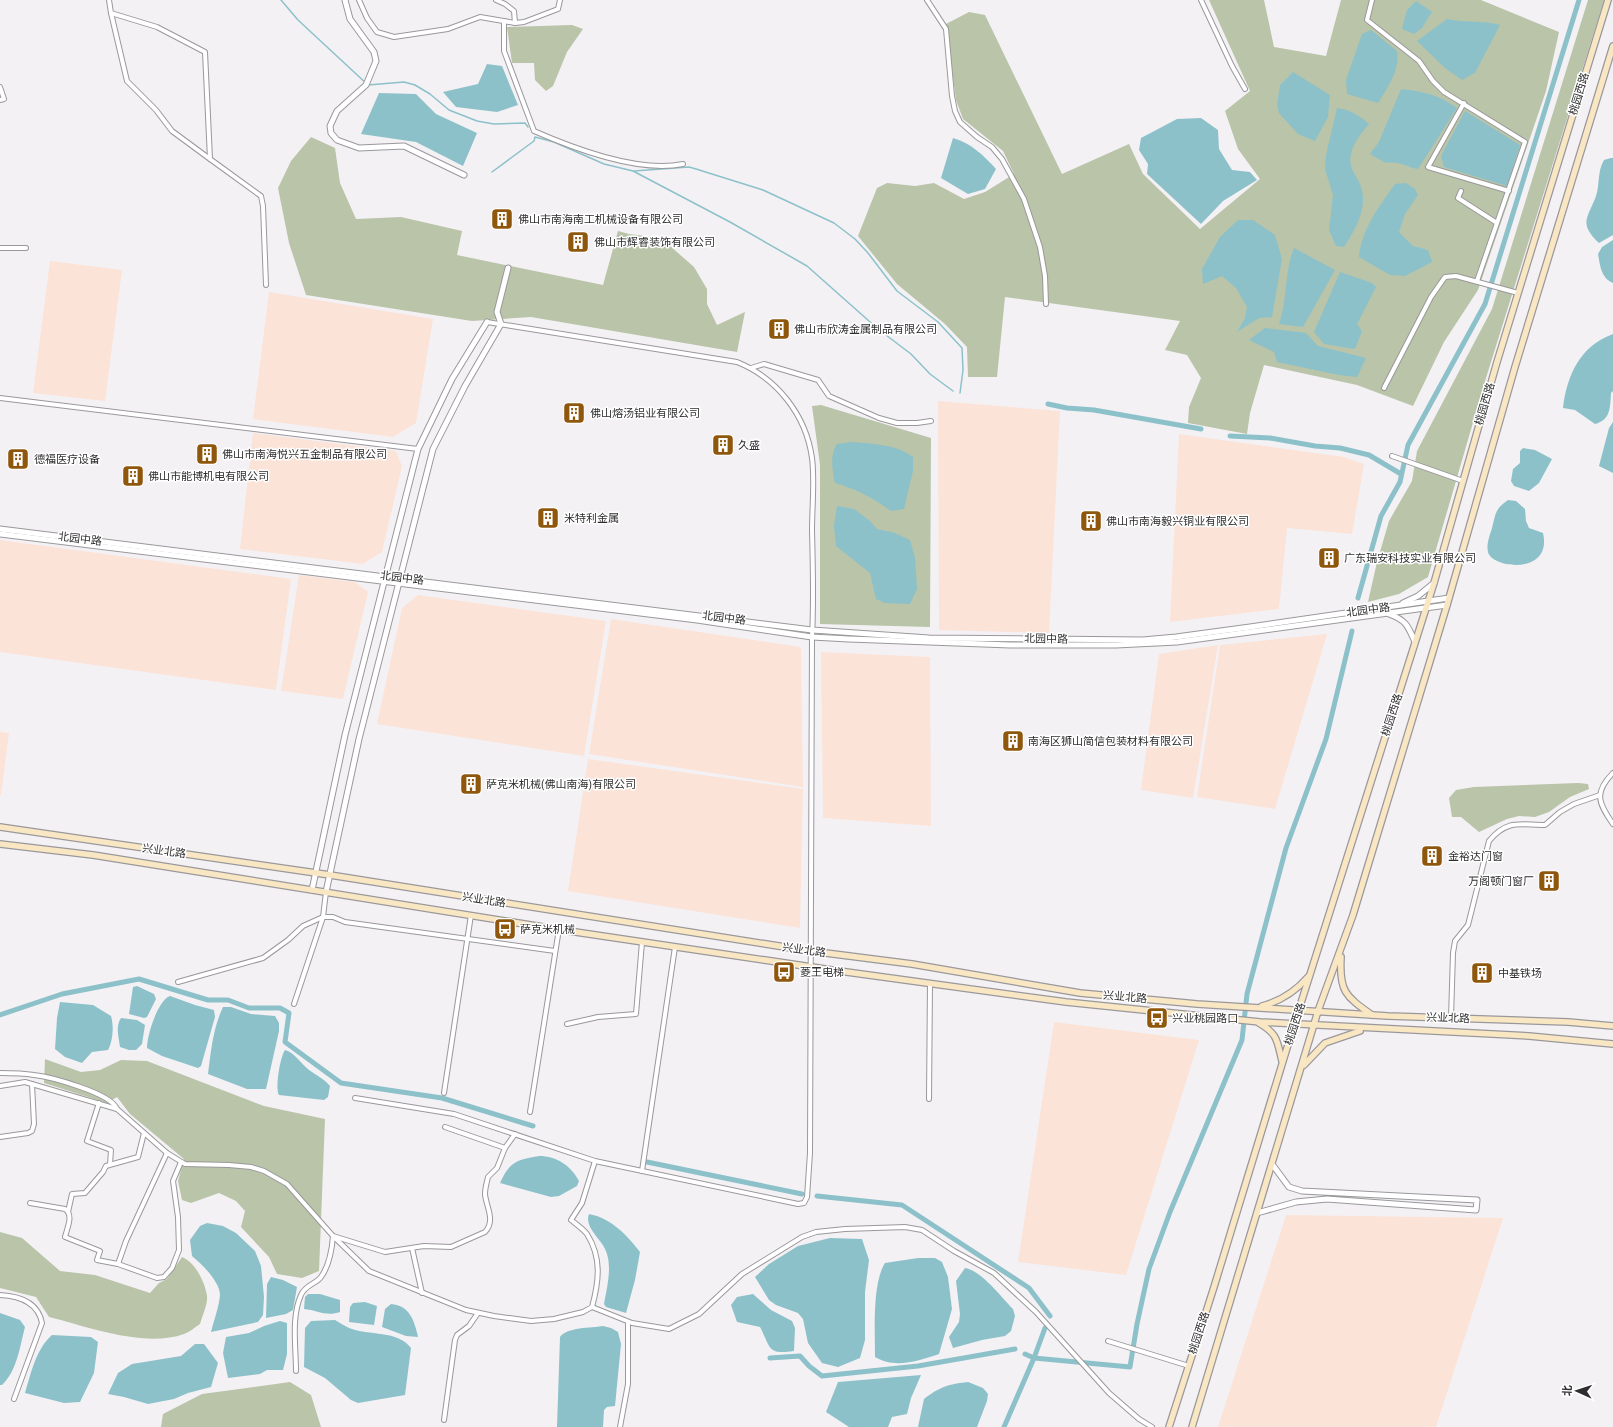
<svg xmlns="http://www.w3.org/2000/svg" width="1613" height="1427" font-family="'Roboto Condensed','Noto Sans SC',sans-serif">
	<rect width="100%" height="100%" fill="#f4f1f5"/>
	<g fill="#fbe3d8">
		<path d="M50,261L122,270L105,401L33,393Z"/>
		<path d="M269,292L433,319L416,423L393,437L253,419Z"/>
		<path d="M938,401L1060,411L1049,633L939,630Z"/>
		<path d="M253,433L396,451L402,466L382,552L363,564L240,549Z"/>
		<path d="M1179,434L1344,457L1364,464L1352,534L1287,528L1279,609L1170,622Z"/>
		<path d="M0,540L291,579L276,690L0,652Z"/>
		<path d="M299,575L355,582L368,592L343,699L281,691Z"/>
		<path d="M418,595L606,621L584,756L377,724L402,608Z"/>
		<path d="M611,619L801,647L803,787L589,754Z"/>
		<path d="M1327,634L1275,809L1197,797L1220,645Z"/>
		<path d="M1218,645L1193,798L1141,790L1159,654Z"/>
		<path d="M821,652L930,657L931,826L823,818Z"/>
		<path d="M0,732L9,733L1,795H0Z"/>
		<path d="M588,759L803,789L800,928L568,891Z"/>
		<path d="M1054,1022L1199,1040L1126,1275L1018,1262Z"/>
		<path d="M1286,1215L1503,1218L1436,1427H1218Z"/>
	</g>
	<g fill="#b9c4a9">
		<path d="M1209,0H1264L1274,47L1326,56L1341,0H1481L1559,32L1546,91L1478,290L1444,342L1413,406L1357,385L1264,365L1250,413L1247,434L1188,423L1189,407L1201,378L1187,355L1165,350L1180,321L1005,297L997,377H968L967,347L945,324L897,284L858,236L877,188L887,183L915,186L934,183L964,199L985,192L1014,174L1003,151L963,119L956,100L946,24L969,12L985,15L1062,174L1129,144L1143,174L1200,229L1260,179L1238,149L1225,111L1250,91Z"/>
		<path d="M1588,0H1604L1486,378L1428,577L1399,594L1368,602L1377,562L1389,521L1412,481L1417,451L1492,309Z"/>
		<path d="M572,25L583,29L567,52L553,86L546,91L535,80L534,63H512L507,27Z"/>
		<path d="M311,137L335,148L340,183L356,219L401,217L462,231L457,255L603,285L618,231L629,234L661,238L694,267L707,289V304L717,325L745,312L737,352L531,317L472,321L306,295L289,243L278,188L291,161Z"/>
		<path d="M821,405L931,438L930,627L820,624V465L812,406Z"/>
		<path d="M1578,783L1588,784L1589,789L1570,797L1549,812L1535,817L1519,816L1507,819L1479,832L1461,817H1452L1449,798L1456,790L1474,787Z"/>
		<path d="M45,1059L81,1072L100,1070L121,1060L147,1061L264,1106L325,1119L319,1271L302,1278L277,1274L269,1257L241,1227L245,1211L236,1201L219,1193L191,1203L182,1200L178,1181L184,1159L130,1114L117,1097L107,1103L44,1083Z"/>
		<path d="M0,1232L22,1238L60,1271L95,1275L150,1293L159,1283L167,1279L182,1257C195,1262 205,1282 207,1296C208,1304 202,1316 200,1324C195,1327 190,1332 184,1334C144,1348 89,1327 49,1317L36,1297L0,1288Z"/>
		<path d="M290,1382L311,1395L321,1427H161L163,1414L202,1394Z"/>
	</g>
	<g fill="#8cc1ca">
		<path d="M1416,1L1432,12L1422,28L1414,34L1402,29L1407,10Z"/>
		<path d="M1447,19C1465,23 1483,20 1500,25L1475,73L1462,80L1445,68L1417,41Z"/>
		<path d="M1371,30L1397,51C1401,68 1387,89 1378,103L1347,94L1346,80L1362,34Z"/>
		<path d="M487,64L502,66L518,105L497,112L456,107L443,92L478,84Z"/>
		<path d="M1293,72L1330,95L1328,117L1315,141L1298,134L1279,113L1277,106L1280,85Z"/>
		<path d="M1401,89C1425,92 1437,94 1457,108L1418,169C1405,167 1400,161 1386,163L1370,154L1379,142Z"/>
		<path d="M379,93L416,94L436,114L477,133L463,166L416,142L361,134Z"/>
		<path d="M1337,108C1349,109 1360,116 1369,124C1357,138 1344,155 1354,173C1359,182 1363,188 1363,199C1363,217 1353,233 1344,247L1336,246L1329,230L1333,195L1325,169L1326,155Z"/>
		<path d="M1465,111L1520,145L1507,186L1444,167L1441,156Z"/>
		<path d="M1201,118L1218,130L1219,149L1232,170L1250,172L1257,180L1223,201L1201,224L1147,174L1148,164L1139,150L1141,138L1177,119Z"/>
		<path d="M953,138C971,143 983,155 996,169L985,189L968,194L941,178Z"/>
		<path d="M1611,158H1613V235L1599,243C1578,223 1588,218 1596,196C1600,184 1597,172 1604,160Z"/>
		<path d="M1406,183L1415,189L1418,195L1405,214L1399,232L1413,246L1428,250L1432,262L1405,276L1390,275L1359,257C1362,228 1379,207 1395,184Z"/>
		<path d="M1238,220H1253L1275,235L1282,259L1272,317L1259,318L1237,332L1245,318L1247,307L1236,288L1222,276L1203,284L1202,269L1220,237Z"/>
		<path d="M1613,240V283C1601,278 1600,265 1598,254L1602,247Z"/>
		<path d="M1294,248L1335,270L1303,327L1279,324C1288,299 1284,272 1294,248Z"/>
		<path d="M1340,272L1372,283L1376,287L1357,324L1362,331L1355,349L1324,344L1314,332Z"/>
		<path d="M1265,328L1306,333L1318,346L1366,358L1357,377L1339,375L1277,362L1274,352L1249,340Z"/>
		<path d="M1613,334V391L1611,393C1610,407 1611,420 1595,424L1575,410L1563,408C1567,375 1580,346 1613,334Z"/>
		<path d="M1613,422V473L1599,466L1609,428Z"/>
		<path d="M852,442C873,444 896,444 913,457V471L904,509L891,511C873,498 856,489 835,483C832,471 830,454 837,444Z"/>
		<path d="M1523,448L1535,450L1552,459L1539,483L1529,491L1514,486L1511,481L1513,469L1520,463V451Z"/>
		<path d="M1508,500L1516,501L1525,509L1526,521L1529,528L1543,533C1553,575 1492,569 1488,552C1486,544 1490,535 1492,528C1496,513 1495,509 1508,500Z"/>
		<path d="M837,506L854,509L870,521L877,529L895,533L910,540L915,558L917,589L910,604L885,603L876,599L870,573L836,546L834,526Z"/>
		<path d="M137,986L154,994L156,999L147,1017L144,1018L129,1014L133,987Z"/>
		<path d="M170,996L195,1005L214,1010L215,1017L201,1066L198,1068L162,1056L147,1048C147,1035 158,1000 170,996Z"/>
		<path d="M60,1002L93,1005L111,1016C114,1026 113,1041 108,1050L92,1052L82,1063L65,1057L55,1049L57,1018Z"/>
		<path d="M223,1007H231L251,1014L275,1016L279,1023V1031L266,1089H247L208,1074C211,1051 213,1028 223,1007Z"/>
		<path d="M121,1018L137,1020L145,1025L142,1044L136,1050H129L120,1047C119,1038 115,1026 121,1018Z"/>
		<path d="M285,1050C296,1053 302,1066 312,1072C319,1077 324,1079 330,1086L328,1097L324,1100L279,1095C275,1088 280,1057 285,1050Z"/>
		<path d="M539,1156C557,1156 571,1166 579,1181L577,1186L559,1196L551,1197L500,1183C510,1161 517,1160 539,1156Z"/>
		<path d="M589,1214C611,1218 627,1235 640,1252L635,1280L626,1313L606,1307L604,1304C607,1287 613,1265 605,1249C600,1238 584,1227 589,1214Z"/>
		<path d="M207,1223L223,1226L236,1233L255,1251L261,1266L264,1297L263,1315L258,1322L211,1332C214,1320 219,1307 220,1295C220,1282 202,1264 192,1256L190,1240L200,1226Z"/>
		<path d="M830,1238L862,1239L869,1260L865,1292V1340L860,1358L838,1367L822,1363L808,1343L803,1319L798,1313L776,1305L769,1300L755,1277L769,1264L798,1246Z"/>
		<path d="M918,1258H935L942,1262L948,1277L952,1309L939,1354C918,1361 895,1369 875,1357C875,1332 872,1283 885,1263Z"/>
		<path d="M965,1268C982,1271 1001,1297 1013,1309L1015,1316L1011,1331L1005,1336L982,1340L953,1348L949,1337L959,1322L960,1314L956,1281Z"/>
		<path d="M271,1277L283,1280L297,1287L293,1310L286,1314L266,1318L267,1284Z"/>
		<path d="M308,1294H320L340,1300V1312C326,1317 317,1310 304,1309L305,1297Z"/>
		<path d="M753,1294L771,1310L792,1321L795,1328L794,1351C767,1355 771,1348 760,1327L737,1322L731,1305L737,1297Z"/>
		<path d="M365,1302L377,1306L374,1325L349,1322L350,1307L353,1303Z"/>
		<path d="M391,1304C410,1306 414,1320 418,1337L406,1336L382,1327L385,1309Z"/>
		<path d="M0,1313L20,1320L25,1327C20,1346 17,1371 2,1385H0Z"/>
		<path d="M335,1320C340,1323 345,1326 349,1328C369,1336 398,1330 411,1348L405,1395L358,1403L351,1400L325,1378L304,1367L305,1328L311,1321Z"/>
		<path d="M280,1321L287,1323V1354L283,1370H267L260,1374L228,1378L223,1353L226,1337L249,1333L264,1326Z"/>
		<path d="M603,1326L611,1328L618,1332L621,1344L615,1406L607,1407L604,1410L603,1427H557L560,1337C567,1327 591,1328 603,1326Z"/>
		<path d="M52,1335L91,1337L98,1342L94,1373L80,1402L64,1403L25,1393C31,1373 36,1349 52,1335Z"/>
		<path d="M195,1344H204L218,1363L211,1387L188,1393L174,1399L148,1404L124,1397L108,1394L118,1373L132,1364L181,1356Z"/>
		<path d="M921,1375L911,1398L907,1414L892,1417L888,1427H849L826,1412L838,1382Z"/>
		<path d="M968,1382L983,1388L988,1394L987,1401L977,1427H918L924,1399C939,1387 949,1384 968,1382Z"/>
	</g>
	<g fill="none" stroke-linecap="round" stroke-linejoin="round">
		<g stroke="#8cc1ca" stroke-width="1.5">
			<path d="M281,0L298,20L368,85L404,82L415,85L430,94L449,110L477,121L494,124L525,123L528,127"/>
			<path d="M634,171L689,167L696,169L763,190L834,223L855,239L868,253L897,291L938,322L962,348L963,370L960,393"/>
			<path d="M492,172L534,141L535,137L554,142L604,164L633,171L730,222L807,266L878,329L911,354L930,374L953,391"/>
		</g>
		<g stroke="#8cc1ca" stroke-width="5">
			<path d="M1048,404L1067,408L1094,410L1201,429"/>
			<path d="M1230,436L1270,438L1315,446L1340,448L1369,455L1401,474"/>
			<path d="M1358,598L1381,516L1400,482L1408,445L1485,304L1579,0"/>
			<path d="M0,1015L62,994L139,979L208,1000H228L249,1008H280L289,1013L285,1042L341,1083L442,1098L533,1126"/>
			<path d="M647,1162L802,1194"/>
			<path d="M817,1196L902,1205L1029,1288L1050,1316"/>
			<path d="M1025,1354L1034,1358L1045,1328"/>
			<path d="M770,1358L800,1356L809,1366L822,1376L918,1366L1015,1349"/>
			<path d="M1004,1427L1034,1358L1130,1367L1137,1324L1149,1269L1170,1212L1242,1040L1247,994L1286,848L1326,739L1352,631"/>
		</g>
		<g stroke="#9a989b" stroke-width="6">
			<g id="minor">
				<path d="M109,0L111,13L157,27L205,52L210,159L261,196L263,206L266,285"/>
				<path d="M359,0L367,18L377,32L394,37L448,29L480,17L515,23"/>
				<path d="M496,0L505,4L514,11L515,23L524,22L558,9L560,0"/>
				<path d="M927,0L946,29L952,96L955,111L960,122L977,137L992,147L1002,159L1024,199L1040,247L1045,276L1046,304"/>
				<path d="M1201,0L1232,66L1245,89"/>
				<path d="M1372,0L1367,20L1419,61L1433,81L1444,92L1525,142L1497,223"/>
				<path d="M111,13L127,81L156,110L172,131L210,159"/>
				<path d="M504,21V51L534,131C575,149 638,173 683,164"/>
				<path d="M0,87L4,99L0,100"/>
				<path d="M1464,103L1428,167L1509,191"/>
				<path d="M1461,191L1458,198L1497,223L1477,281"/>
				<path d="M0,248H26"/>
				<path d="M751,368L764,364L818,380L829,396L879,418L897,423H917L931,421"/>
				<path d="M1384,388L1431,297L1445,277L1456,276L1518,293"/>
				<path d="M0,398L418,449"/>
				<path d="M1392,456L1463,481"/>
				<path d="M1613,773C1593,793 1599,804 1613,824"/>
				<path d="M178,982L263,958L288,940L303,926L323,917H333L345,922L555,951"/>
				<path d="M294,1004L323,917L326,892"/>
				<path d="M1451,1018L1453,953L1455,941L1468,925L1489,841C1507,819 1520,825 1545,825L1560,812L1574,804L1600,795"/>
				<path d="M567,1024L598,1017L636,1014L642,942"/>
				<path d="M0,1073C11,1073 22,1073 34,1075C51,1077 111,1093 117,1109"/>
				<path d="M0,1086L25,1082L117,1109L167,1153L185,1164L229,1165L251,1167L264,1171L287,1184L333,1236L369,1271L466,1310L494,1316L531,1321L554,1319L583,1312L592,1307C599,1281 602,1258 587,1234C583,1229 576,1224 571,1220L582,1203L595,1161"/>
				<path d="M444,1093L471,915"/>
				<path d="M355,1098L454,1114L595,1161L798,1204L804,1203L807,1197L810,1153L812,637C814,602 813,566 812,531C812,507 815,481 812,458C806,415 777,378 737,362L487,322"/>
				<path d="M929,1099L930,983"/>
				<path d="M99,1103L87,1141L111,1150L110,1164"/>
				<path d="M530,1112L559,929"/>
				<path d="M445,1127L505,1148"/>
				<path d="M0,1137L28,1133L32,1131L34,1124L32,1084"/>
				<path d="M642,1171L675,947"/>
				<path d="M30,1203L65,1209C74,1215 67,1228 65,1237L100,1251L97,1260L118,1264L157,1278L164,1277L172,1268L179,1250L178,1217L173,1181L181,1162"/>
				<path d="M68,1212L72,1194L85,1193L103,1172L106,1166L138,1157L144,1133"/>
				<path d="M412,1248L422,1293"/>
				<path d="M118,1264L126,1241L167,1153"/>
				<path d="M0,1295C20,1296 38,1302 42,1323L14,1399"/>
				<path d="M592,1307L632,1323L669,1329L699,1314L742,1274L802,1237L816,1232L845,1229L905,1227L922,1230L954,1251L994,1273L1036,1312L1109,1393L1139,1419L1152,1427"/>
				<path d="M1108,1341L1189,1366"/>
				<path d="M296,1371C296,1347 291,1317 301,1295C305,1285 316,1284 321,1277C329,1266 332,1249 333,1236L385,1252L424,1246L451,1247L485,1232C496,1220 486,1207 485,1194C485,1188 487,1182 488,1177L497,1168L505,1148L515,1134"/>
				<path d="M444,1420L455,1340L457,1335L469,1326L478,1313"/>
				<path d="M620,1427L628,1384V1322"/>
			</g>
		</g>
		<g stroke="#9a989b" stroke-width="7">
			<g id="tertiary">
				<path d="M345,0L350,19L374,52L376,61L366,85L337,111L330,126L331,133L337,140L359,148L404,146L464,175"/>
				<path d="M0,529L812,630L929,638L1143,640L1176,637L1250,627L1449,598"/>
				<path d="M0,534L697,620L812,637L849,639L1010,645H1116L1177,642L1447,605"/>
				<path d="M1403,603L1418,596L1434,583"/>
				<path d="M1389,614C1406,620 1408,626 1415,642"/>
				<path d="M312,890L345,735L418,449L452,379L487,322"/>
				<path d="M326,892L359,739L433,449L465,386L501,324L497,312L508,268"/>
				<path d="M1257,1213L1296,1202L1327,1199L1476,1210L1477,1200L1302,1191L1289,1187L1272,1164"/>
			</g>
		</g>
		<g stroke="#9a989b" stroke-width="8">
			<g id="secondary">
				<path d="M0,827L330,875L810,951L912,964L1080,993L1197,1004L1388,1016L1568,1022L1613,1026"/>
				<path d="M0,844L93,855L562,930L832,970L1066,1002L1260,1022L1529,1036L1613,1044"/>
				<path d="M1341,957C1339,991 1345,996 1372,1015"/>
				<path d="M1262,1006C1281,1001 1295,992 1308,977"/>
				<path d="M1259,1023C1278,1034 1277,1041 1282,1061"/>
				<path d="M1304,1065L1325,1043L1360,1031"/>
				<path d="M1169,1427L1214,1287L1294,1025L1434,583L1497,362L1608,0"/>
				<path d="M1192,1427L1318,1011L1353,915L1447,605L1515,367L1613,46"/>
			</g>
		</g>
		<use href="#minor" stroke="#fff" stroke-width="4"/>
		<use href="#tertiary" stroke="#fff" stroke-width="5"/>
		<use href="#secondary" stroke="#f9e7c4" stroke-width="5.5"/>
	</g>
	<defs>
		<g id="building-square" transform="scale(1.15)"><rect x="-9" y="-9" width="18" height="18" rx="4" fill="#8e570c" stroke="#fff"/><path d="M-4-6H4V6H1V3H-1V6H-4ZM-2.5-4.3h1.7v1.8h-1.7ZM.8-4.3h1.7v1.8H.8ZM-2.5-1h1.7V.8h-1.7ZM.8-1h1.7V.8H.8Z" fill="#fff"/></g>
		<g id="bus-square" transform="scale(1.15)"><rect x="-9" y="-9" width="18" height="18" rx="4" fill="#8e570c" stroke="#fff"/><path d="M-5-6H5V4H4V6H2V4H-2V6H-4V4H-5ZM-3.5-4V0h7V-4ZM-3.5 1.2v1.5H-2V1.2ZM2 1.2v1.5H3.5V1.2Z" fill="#fff"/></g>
	</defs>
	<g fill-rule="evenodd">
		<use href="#building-square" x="502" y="219"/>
		<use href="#building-square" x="578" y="242"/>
		<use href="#building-square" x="779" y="329"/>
		<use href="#building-square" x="574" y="413"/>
		<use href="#building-square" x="723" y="445"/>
		<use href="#building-square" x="207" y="454"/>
		<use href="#building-square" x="18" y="459"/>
		<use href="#building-square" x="133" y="476"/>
		<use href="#building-square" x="548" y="518"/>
		<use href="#building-square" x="1091" y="521"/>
		<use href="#building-square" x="1329" y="558"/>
		<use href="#building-square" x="1013" y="741"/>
		<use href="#building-square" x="471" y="784"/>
		<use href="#building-square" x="1432" y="856"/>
		<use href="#building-square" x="1549" y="881"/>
		<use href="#bus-square" x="505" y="929"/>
		<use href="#bus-square" x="784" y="972"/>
		<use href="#building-square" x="1482" y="973"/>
		<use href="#bus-square" x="1157" y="1018"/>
	</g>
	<g text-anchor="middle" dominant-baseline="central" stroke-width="3" stroke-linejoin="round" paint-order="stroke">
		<g font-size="11" fill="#2f2e2f" stroke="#fff">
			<text transform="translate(1579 94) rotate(-73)">桃园西路</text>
			<text transform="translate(1485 404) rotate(-74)">桃园西路</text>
			<text transform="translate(80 539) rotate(7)">北园中路</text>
			<text transform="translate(402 578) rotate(7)">北园中路</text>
			<text transform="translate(1368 610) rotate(-8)">北园中路</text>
			<text transform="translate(724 618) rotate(7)">北园中路</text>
			<text transform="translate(1046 639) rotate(1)">北园中路</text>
			<text transform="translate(1392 715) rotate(-72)">桃园西路</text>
			<text transform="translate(164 851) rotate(8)">兴业北路</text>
			<text transform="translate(484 900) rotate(9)">兴业北路</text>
			<text transform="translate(804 950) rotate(8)">兴业北路</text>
			<text transform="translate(1125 997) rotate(5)">兴业北路</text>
			<text transform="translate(1448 1018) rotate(2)">兴业北路</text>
			<text transform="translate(1295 1024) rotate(-72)">桃园西路</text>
			<text transform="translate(1199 1333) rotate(-72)">桃园西路</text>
		</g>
		<g font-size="11" fill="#2f2e2f" stroke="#fff" text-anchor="start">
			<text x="518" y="219">佛山市南海南工机械设备有限公司</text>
			<text x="594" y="242">佛山市辉睿装饰有限公司</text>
			<text x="794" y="329">佛山市欣涛金属制品有限公司</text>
			<text x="590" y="413">佛山熔汤铝业有限公司</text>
			<text x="738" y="445">久盛</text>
			<text x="222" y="454">佛山市南海悦兴五金制品有限公司</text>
			<text x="34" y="459">德福医疗设备</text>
			<text x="148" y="476">佛山市能博机电有限公司</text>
			<text x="564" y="518">米特利金属</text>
			<text x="1106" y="521">佛山市南海毅兴铜业有限公司</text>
			<text x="1344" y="558">广东瑞安科技实业有限公司</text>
			<text x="1028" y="741">南海区狮山简信包装材料有限公司</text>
			<text x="486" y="784">萨克米机械(佛山南海)有限公司</text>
			<text x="1448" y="856">金裕达门窗</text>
			<text x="1534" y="881" text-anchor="end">万阁顿门窗厂</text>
			<text x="520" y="929">萨克米机械</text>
			<text x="800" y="972">菱王电梯</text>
			<text x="1498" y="973">中基铁场</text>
			<text x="1172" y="1018">兴业桃园路口</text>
		</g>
	</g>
	<g transform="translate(1577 1391) rotate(273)" stroke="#ffffff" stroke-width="3" paint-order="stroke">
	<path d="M0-3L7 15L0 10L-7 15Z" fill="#2f2e2f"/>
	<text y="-6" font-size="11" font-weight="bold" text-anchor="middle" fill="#2f2e2f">北</text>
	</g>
</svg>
